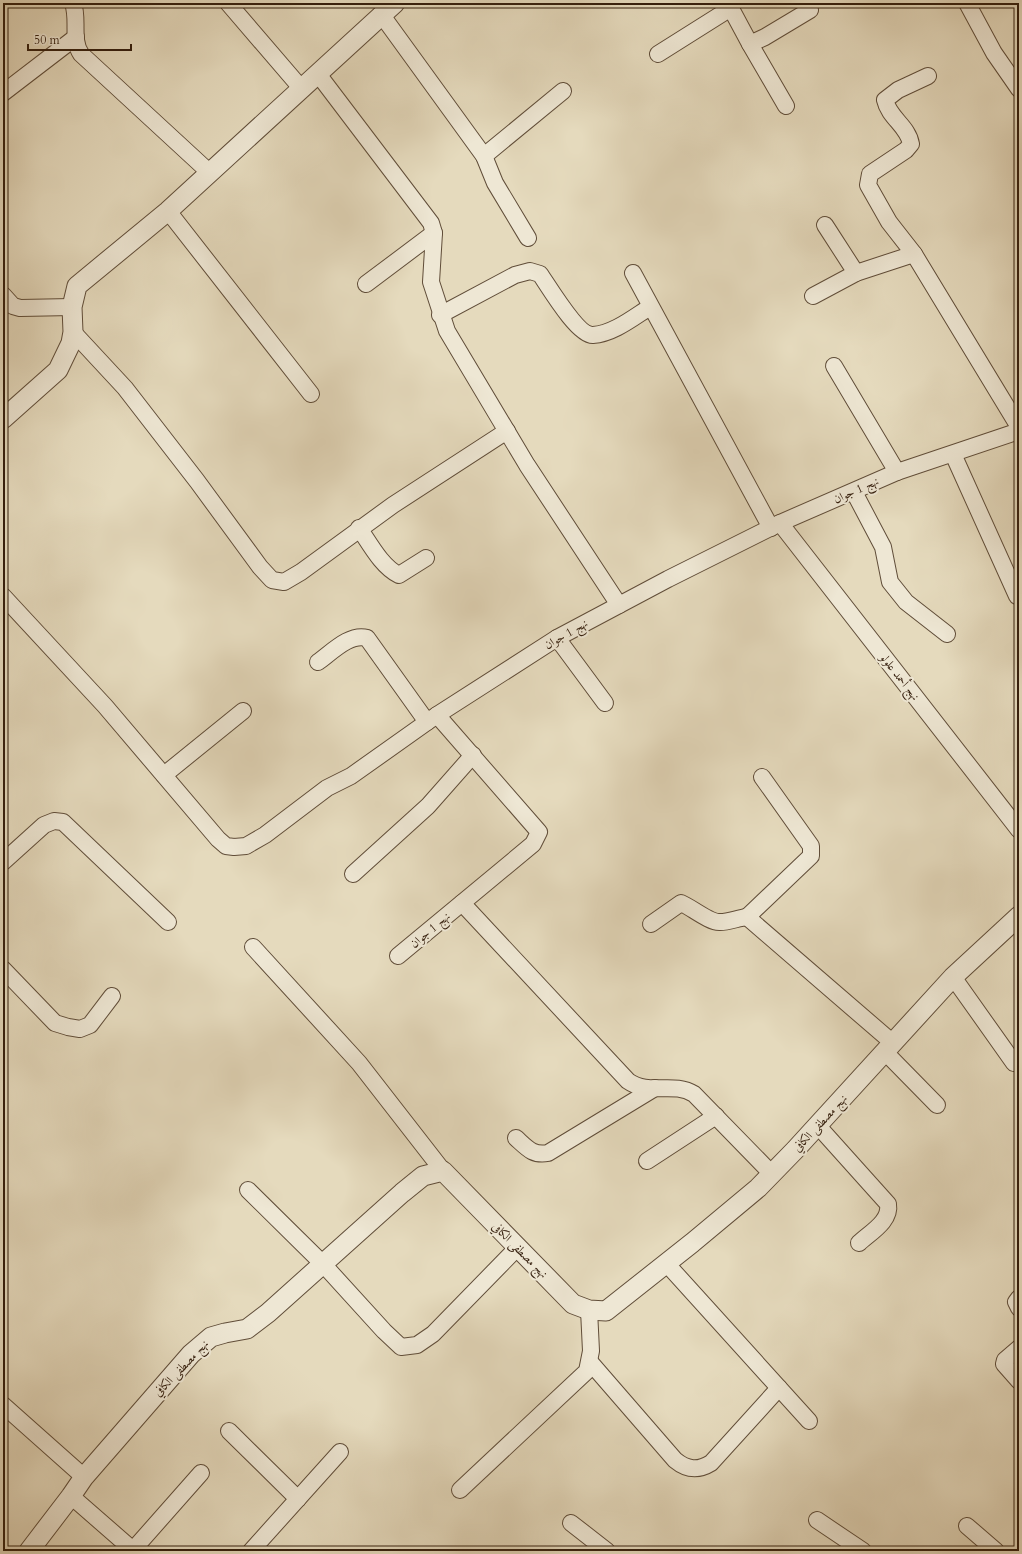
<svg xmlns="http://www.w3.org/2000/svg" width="1022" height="1554" font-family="Cardo,Amiri,serif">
	<rect width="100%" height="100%" fill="#e5dabd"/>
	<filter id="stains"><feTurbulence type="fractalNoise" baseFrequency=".005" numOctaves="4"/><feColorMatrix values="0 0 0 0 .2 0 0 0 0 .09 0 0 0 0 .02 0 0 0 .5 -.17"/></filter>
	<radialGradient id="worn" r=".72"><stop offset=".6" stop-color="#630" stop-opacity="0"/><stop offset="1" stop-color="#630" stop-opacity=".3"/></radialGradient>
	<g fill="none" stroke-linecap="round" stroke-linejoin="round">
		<g stroke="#604d39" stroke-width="18">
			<g id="minor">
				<path d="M73,3C79,20 71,39 81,54L209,172"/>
				<path d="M228,3L301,88"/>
				<path d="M728,3L750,44L765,37L810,10"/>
				<path d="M967,3L994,53L1019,89"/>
				<path d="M381,14L484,156L495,183L528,238"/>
				<path d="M750,44L786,106"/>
				<path d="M658,54L731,8"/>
				<path d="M318,74L431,223L434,233L431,282L447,331L527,465L619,605"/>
				<path d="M928,76L898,90L885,100C889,118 908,126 911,144L906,150L870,174L868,185L889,222L914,254L1019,427"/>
				<path d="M3,93L76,37"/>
				<path d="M484,156L563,91"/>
				<path d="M168,211L311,394"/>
				<path d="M825,225L856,273"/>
				<path d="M633,273L771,528"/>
				<path d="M366,284L434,233"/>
				<path d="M3,295L13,306L20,308L72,307"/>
				<path d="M813,296L856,273L914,254"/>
				<path d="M440,315L515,275L530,271L540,274C549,287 578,336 593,335C613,334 634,317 650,307"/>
				<path d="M73,332L125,388L197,481L260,567L272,580L284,582L301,572L393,505L507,431"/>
				<path d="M834,366L897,472"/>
				<path d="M953,454L1017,596"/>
				<path d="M854,492L883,547L890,582L906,602L947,634"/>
				<path d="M780,523L1019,830"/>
				<path d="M359,528C370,544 382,567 399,575L426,558"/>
				<path d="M3,596L105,706L218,839L226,846L234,847L246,846L265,835L327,788L351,776L437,715"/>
				<path d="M557,638L605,703"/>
				<path d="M318,662C332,652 350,633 367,638L427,722"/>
				<path d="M164,775L243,711"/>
				<path d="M762,777L811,846V856L747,917L893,1043"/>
				<path d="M3,862L44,825L54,821L63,822L168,922"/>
				<path d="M353,874L428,806L473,755"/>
				<path d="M462,903L628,1081C649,1096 673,1081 694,1094L772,1174"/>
				<path d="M651,924L681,903C691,907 710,923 720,922C729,922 738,918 747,917"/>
				<path d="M253,947L359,1063L443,1171"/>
				<path d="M398,956L533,844L539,832L437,715L557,638L668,579L780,523L897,472L1019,431"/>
				<path d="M3,969L55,1023L68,1027L80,1029L90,1025L112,996"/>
				<path d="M953,977L1014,1063"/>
				<path d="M885,1052L937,1105"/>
				<path d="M818,1126L888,1204C891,1221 871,1232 859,1243"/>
				<path d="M516,1138C527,1148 533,1156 548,1153L655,1088"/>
				<path d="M647,1161L716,1116"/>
				<path d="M248,1190L323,1264L384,1331L401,1347L417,1345L433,1334L518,1247"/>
				<path d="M666,1263L809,1421"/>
				<path d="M1019,1298L1016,1302L1019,1308"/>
				<path d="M1019,1348L1005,1360L1004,1364L1019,1381"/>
				<path d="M590,1362L675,1460C687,1470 698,1471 711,1463L779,1388"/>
				<path d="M3,1405L84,1477"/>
				<path d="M229,1431L298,1499"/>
				<path d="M460,1490L587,1371L591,1351L589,1310"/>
				<path d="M71,1496L134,1551"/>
				<path d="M817,1520L863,1551"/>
				<path d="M571,1523L607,1551"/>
				<path d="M967,1526L996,1551"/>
				<path d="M133,1550L201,1473"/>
				<path d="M251,1551L340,1452"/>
			</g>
		</g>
		<g stroke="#604d39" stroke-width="21">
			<g id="tertiary">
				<path d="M3,419L58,370L71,343L73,332L72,307L77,286L168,211L395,3"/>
				<path d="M29,1551L71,1496L84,1477L191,1354L211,1337L225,1333L247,1329L268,1313L402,1193L423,1176L443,1171L573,1304L589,1310L606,1311L692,1243L758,1188L795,1150L953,977L1019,916"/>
			</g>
		</g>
		<use href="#minor" stroke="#eee7d4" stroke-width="16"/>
		<use href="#tertiary" stroke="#eee7d4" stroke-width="19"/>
	</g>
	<g text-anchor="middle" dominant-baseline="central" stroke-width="4" stroke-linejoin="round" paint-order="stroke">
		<g font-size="12" fill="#341e0d" stroke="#eee7d4">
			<text transform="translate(856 490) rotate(-24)">نهج 1 جوان</text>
			<text transform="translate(566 634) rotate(-30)">نهج 1 جوان</text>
			<text transform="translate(900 677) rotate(52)">نهج أحمد علولو</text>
			<text transform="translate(430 930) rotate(-40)">نهج 1 جوان</text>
			<text transform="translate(820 1123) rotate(-47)">نهج مصطفى الكافي</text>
			<text transform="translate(520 1250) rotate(45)">نهج مصطفى الكافي</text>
			<text transform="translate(181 1368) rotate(-46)">نهج مصطفى الكافي</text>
		</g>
	</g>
	<rect width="1022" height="1554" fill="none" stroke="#e5dabd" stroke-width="16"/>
	<rect x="4" y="4" width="1014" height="1546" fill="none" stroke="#341e0d" stroke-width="2"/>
	<rect x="8" y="8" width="1006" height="1538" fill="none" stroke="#341e0d"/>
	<path d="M28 44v6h103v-6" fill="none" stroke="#341e0d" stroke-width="2"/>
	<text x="34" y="44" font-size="12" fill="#341e0d" stroke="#eee7d4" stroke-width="3" paint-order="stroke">50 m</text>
	<rect width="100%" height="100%" filter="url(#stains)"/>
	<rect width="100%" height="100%" fill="url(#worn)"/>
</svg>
